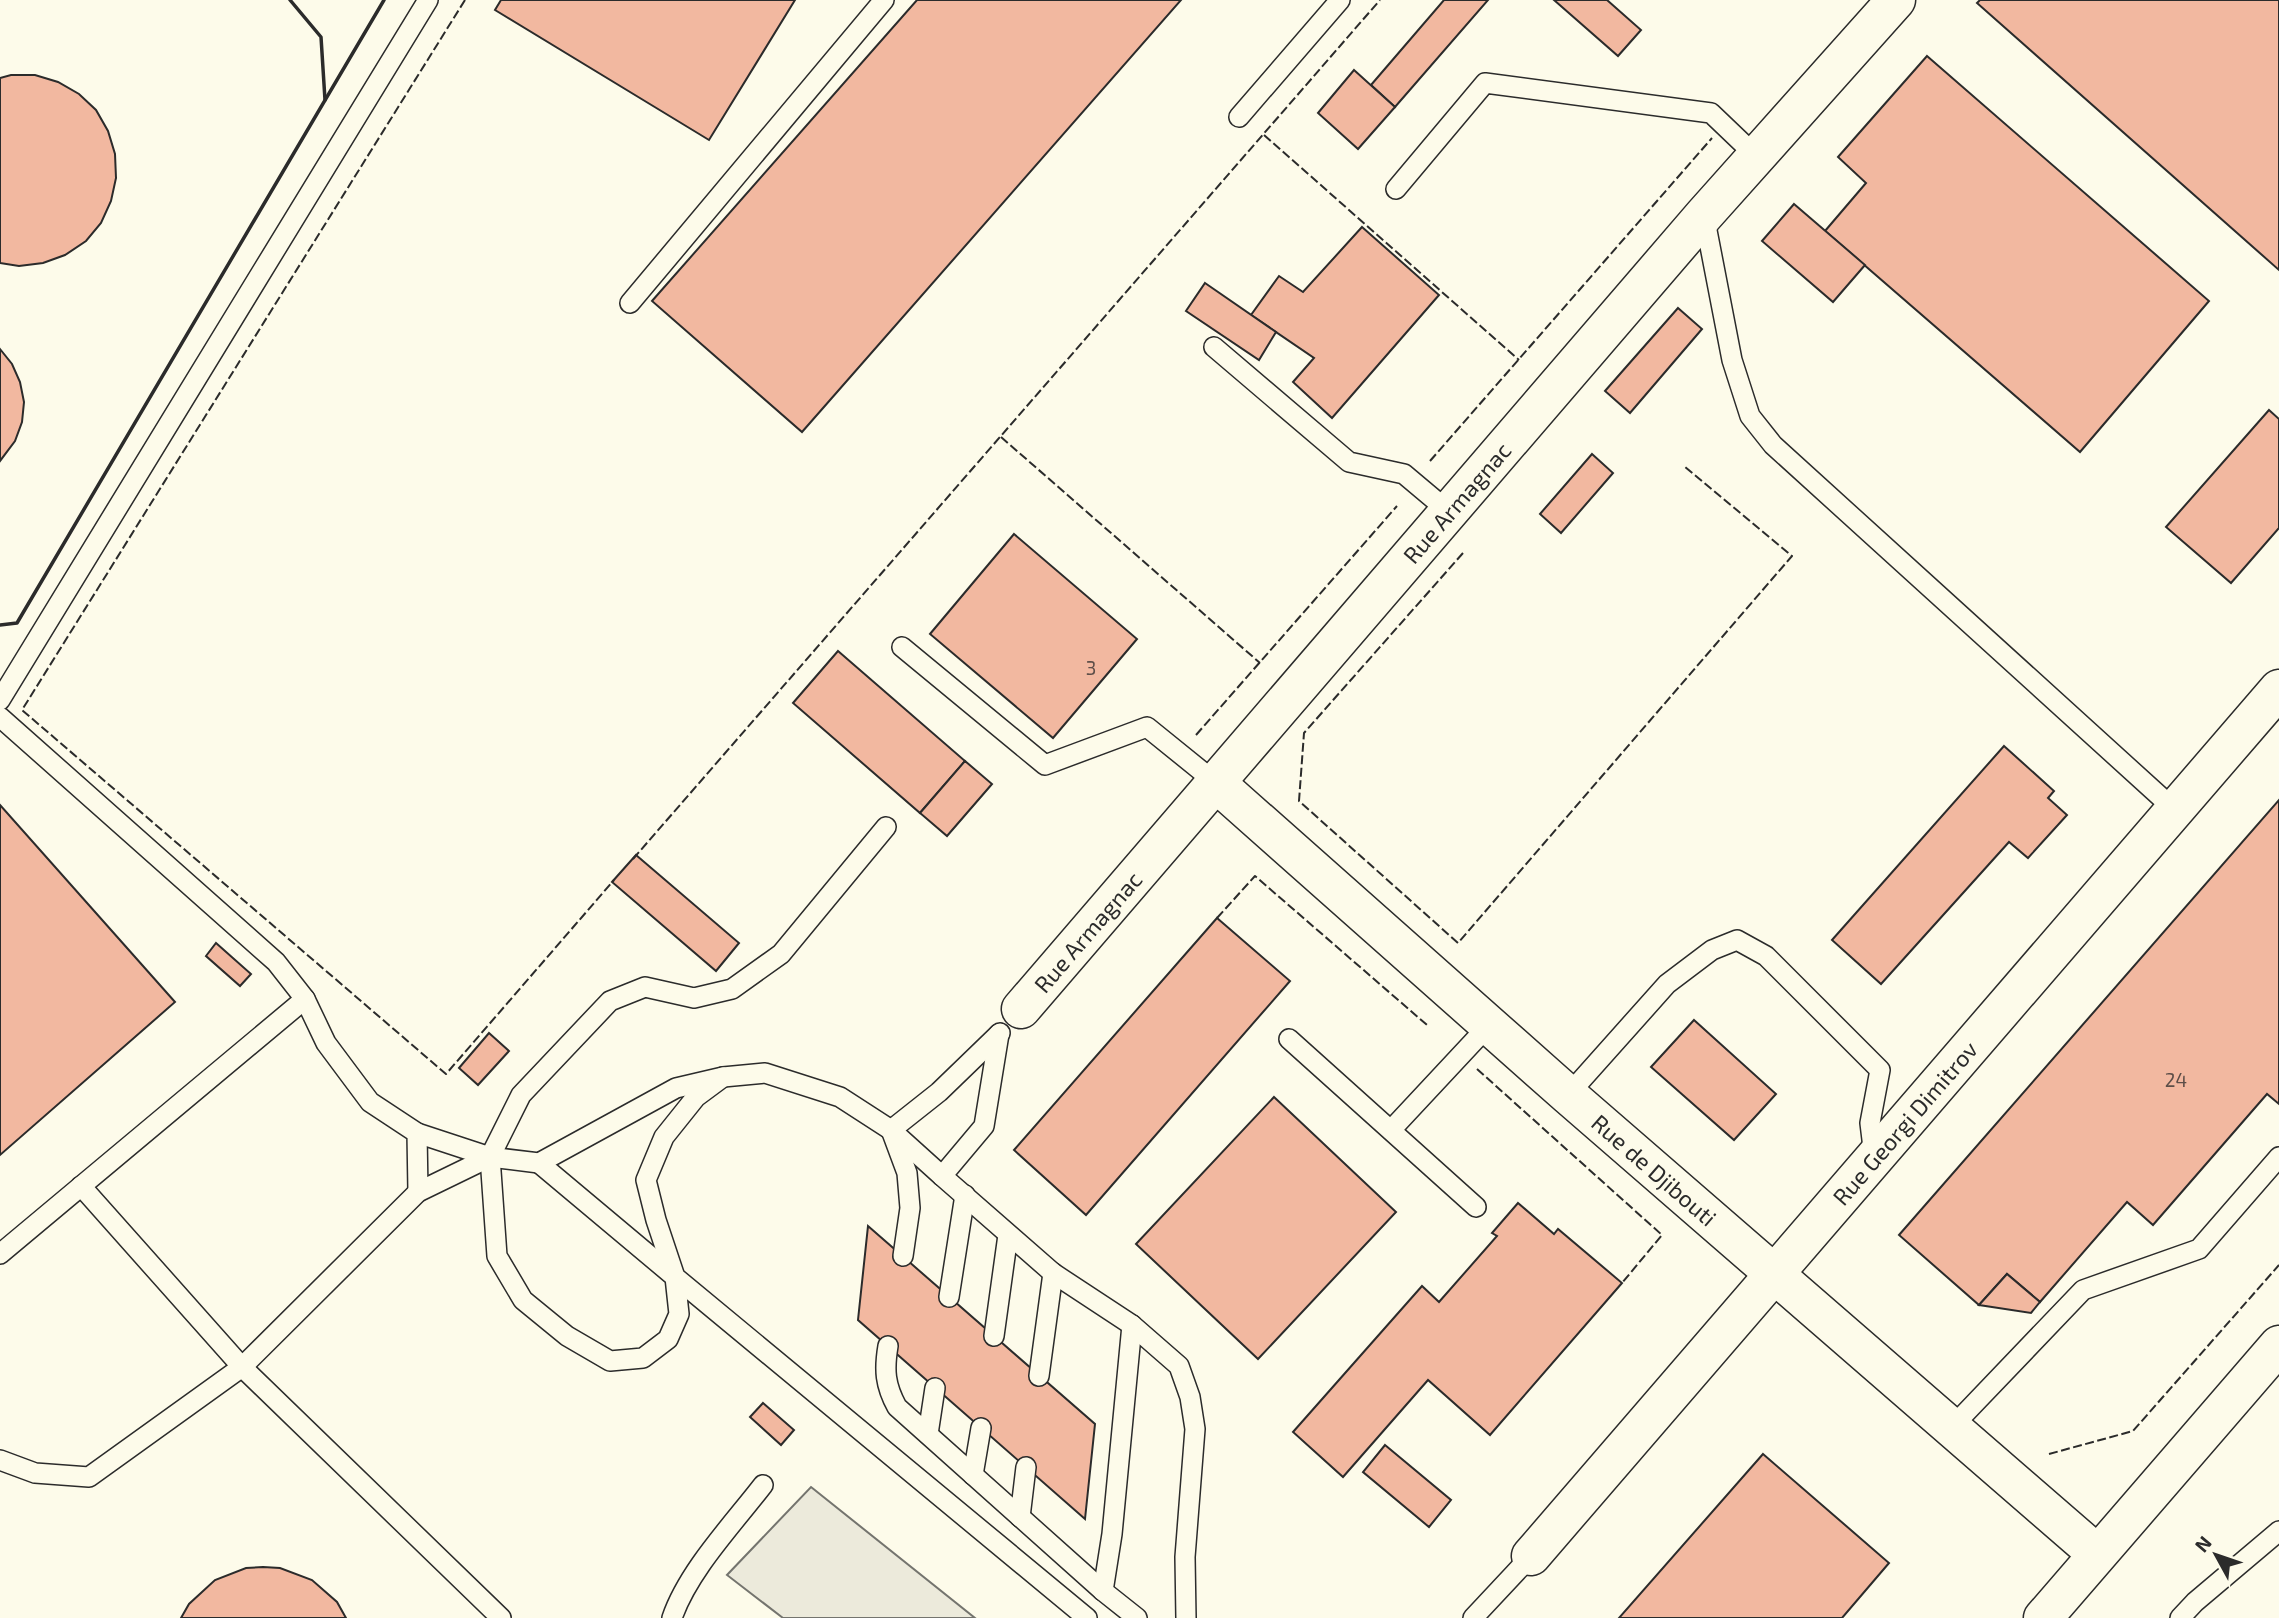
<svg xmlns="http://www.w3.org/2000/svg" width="2279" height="1618" font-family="'Exo 2',sans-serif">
	<rect width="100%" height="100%" fill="#fdfbea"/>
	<path fill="#eceadb" stroke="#74746e" stroke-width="2" d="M811,1487L975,1618H783L727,1575Z"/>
	<g fill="#f2b8a0" stroke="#2b2b2b" stroke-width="2">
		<path d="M501,0H795L709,140L495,10Z"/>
		<path d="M917,0H1181L802,432L652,301Z"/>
		<path d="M1444,0H1488L1395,107L1371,85Z"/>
		<path d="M1554,0H1607L1641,30L1618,56Z"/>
		<path d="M1980,0H2279V270L1977,3Z"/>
		<path d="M1927,56L2209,301L2080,452L1825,231L1866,183L1838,157Z"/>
		<path d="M1354,70L1395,107L1358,149L1318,113Z"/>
		<path d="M11,75H35L58,82L79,94L96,110L108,131L115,154L116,178L111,201L101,223L86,241L65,255L43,263L19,266L0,263V78Z"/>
		<path d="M1794,204L1865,265L1833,302L1762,241Z"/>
		<path d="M1362,227L1439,295L1332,418L1293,382L1314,358L1251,315L1279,276L1303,292Z"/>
		<path d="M1205,283L1276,332L1259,360L1186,311Z"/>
		<path d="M1678,308L1702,329L1630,413L1605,391Z"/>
		<path d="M0,349L12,364L20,382L24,402L22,422L15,441L0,461Z"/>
		<path d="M2269,410L2279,419V528L2231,583L2166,527Z"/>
		<path d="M1592,454L1613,473L1561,533L1540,514Z"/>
		<path d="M1014,534L1137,639L1053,738L930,634Z"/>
		<path d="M838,651L965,761L920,813L793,703Z"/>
		<path d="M2004,746L2054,791L2048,798L2067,815L2028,858L2009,842L1881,984L1832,940Z"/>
		<path d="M965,761L992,784L947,836L920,813Z"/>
		<path d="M2279,800V1104L2267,1094L2153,1225L2127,1202L2040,1302L2007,1274L1979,1305L1899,1235Z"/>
		<path d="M0,805L175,1002L0,1155Z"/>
		<path d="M636,855L739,943L716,971L612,882Z"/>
		<path d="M1217,918L1290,981L1086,1215L1014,1150Z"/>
		<path d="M216,943L251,974L240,986L206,956Z"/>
		<path d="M1694,1020L1776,1094L1734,1140L1651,1067Z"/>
		<path d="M489,1033L509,1051L478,1085L459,1068Z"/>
		<path d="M1274,1097L1396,1212L1258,1359L1136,1244Z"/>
		<path d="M1518,1203L1554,1234L1558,1229L1622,1283L1490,1435L1428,1380L1343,1477L1293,1432L1422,1286L1439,1302L1497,1236L1492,1233Z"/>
		<path d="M868,1226L1095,1424L1085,1519L858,1320Z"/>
		<path d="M2007,1274L2040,1302L2031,1313L1979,1305Z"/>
		<path d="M763,1403L794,1430L781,1445L750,1417Z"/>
		<path d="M1385,1445L1451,1500L1429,1527L1363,1472Z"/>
		<path d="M1763,1454L1889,1563L1842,1618H1619Z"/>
		<path d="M263,1567L280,1568L312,1580L337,1602L346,1618H181L189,1604L215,1580L246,1568Z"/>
	</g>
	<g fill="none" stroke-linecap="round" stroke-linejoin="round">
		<g stroke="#2b2b2b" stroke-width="22">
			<g id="service">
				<path d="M1239,117L1340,0"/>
				<path d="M1396,189L1485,83L1711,113L1756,156"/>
				<path d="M1704,215L1732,360L1750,416L1773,445L2175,810"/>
				<path d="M630,303L884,0"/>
				<path d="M1214,347L1349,462L1404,474L1448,511"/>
				<path d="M902,647L1045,765L1147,727L1215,782"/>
				<path d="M0,700L428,0"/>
				<path d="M0,717L276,962L305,999L326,1043L370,1102L417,1133L418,1192"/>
				<path d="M999,1034L984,1126L942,1176L1053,1273L1132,1325L1179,1366L1190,1397L1195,1429L1185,1557L1186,1618"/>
				<path d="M1289,1039L1476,1207"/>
				<path d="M723,1077L696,1097L664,1137L646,1180L656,1220L675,1277L1087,1618"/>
				<path d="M1568,1095L1667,984L1712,950L1737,940L1766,956L1880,1070L1870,1123L1874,1156"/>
				<path d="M1391,1130L1489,1025"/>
				<path d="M417,1133L490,1157L539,1163L676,1088L723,1077L765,1073L840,1097L891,1130L942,1176"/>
				<path d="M539,1163L675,1277L679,1314L668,1339L643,1358L610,1361L567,1336L523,1300L497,1256L490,1157L521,1095L610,1001L645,987L694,998L732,989L781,954L886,827"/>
				<path d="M81,1186L242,1367L501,1618"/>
				<path d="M0,1254L305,999"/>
				<path d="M903,1256L910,1208L907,1173L891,1130L939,1092L1000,1033"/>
				<path d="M949,1297L965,1195"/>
				<path d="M1132,1325L1112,1534L1103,1591L1137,1618"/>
				<path d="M994,1336L1008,1235"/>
				<path d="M888,1346C884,1370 885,1385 897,1407L1103,1591"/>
				<path d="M1039,1376L1053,1273"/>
				<path d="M1951,1428L2083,1290L2199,1249L2279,1157"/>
				<path d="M928,1434L935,1388"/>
				<path d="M0,1460L35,1473L89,1477L242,1367L418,1192L490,1157"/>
				<path d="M973,1475L981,1428"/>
				<path d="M1020,1517L1026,1467"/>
				<path d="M672,1618C688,1571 733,1524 763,1485"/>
				<path d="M1473,1618L1531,1556"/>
				<path d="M2180,1618L2195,1602L2279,1531"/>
			</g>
		</g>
		<g stroke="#2b2b2b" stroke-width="41">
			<g id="minor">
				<path id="s1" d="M1215,782L1568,1095L2097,1554"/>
				<path id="s2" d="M1021,1009L1704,215L1896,0"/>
				<path id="s3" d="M1531,1556L2279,689"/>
				<path d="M2043,1618L2279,1345"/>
			</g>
		</g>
		<use href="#service" stroke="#fdfbea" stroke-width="19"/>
		<use href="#minor" stroke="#fdfbea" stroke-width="38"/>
		<g stroke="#2b2b2b" stroke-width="2" stroke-dasharray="9 3.5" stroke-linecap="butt">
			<path d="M465,0L22,710L446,1074L614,880"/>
			<path d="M1264,135L1519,360"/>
			<path d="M1001,437L1260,663"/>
			<path d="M1430,461L1712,138"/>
			<path d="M1463,553L1304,733L1299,801L1458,943L1792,556L1684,466"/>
			<path d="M1196,735L1397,506"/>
			<path d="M633,859L1380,0"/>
			<path d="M1217,918L1255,876L1427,1025"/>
			<path d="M1477,1069L1662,1235L1622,1283"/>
			<path d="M2049,1454L2133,1431L2279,1265"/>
		</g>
		<g stroke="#2b2b2b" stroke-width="3.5">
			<path d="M290,0L321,37L325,100"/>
			<path d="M0,625L17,623L384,0"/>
		</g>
	</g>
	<g text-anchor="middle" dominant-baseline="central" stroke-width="5" stroke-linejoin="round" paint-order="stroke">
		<g font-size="19" fill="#5d4e48">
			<text x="1091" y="667">3</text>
			<text x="2176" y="1079">24</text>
		</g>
		<g font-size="23" fill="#2b2b2b" stroke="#fdfbea">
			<text stroke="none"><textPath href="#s2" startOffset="668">Rue Armagnac</textPath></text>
			<text stroke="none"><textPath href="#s2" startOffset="102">Rue Armagnac</textPath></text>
			<text stroke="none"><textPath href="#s3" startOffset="572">Rue Georgi Dimitrov</textPath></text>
			<text stroke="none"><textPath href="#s1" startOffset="586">Rue de Djibouti</textPath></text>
		</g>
	</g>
	<g transform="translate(2216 1555) rotate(310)" stroke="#fdfbea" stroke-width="5" paint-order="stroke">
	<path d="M0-5L12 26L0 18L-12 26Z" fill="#2b2b2b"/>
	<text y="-10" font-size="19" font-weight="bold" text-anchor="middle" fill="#2b2b2b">N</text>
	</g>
</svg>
